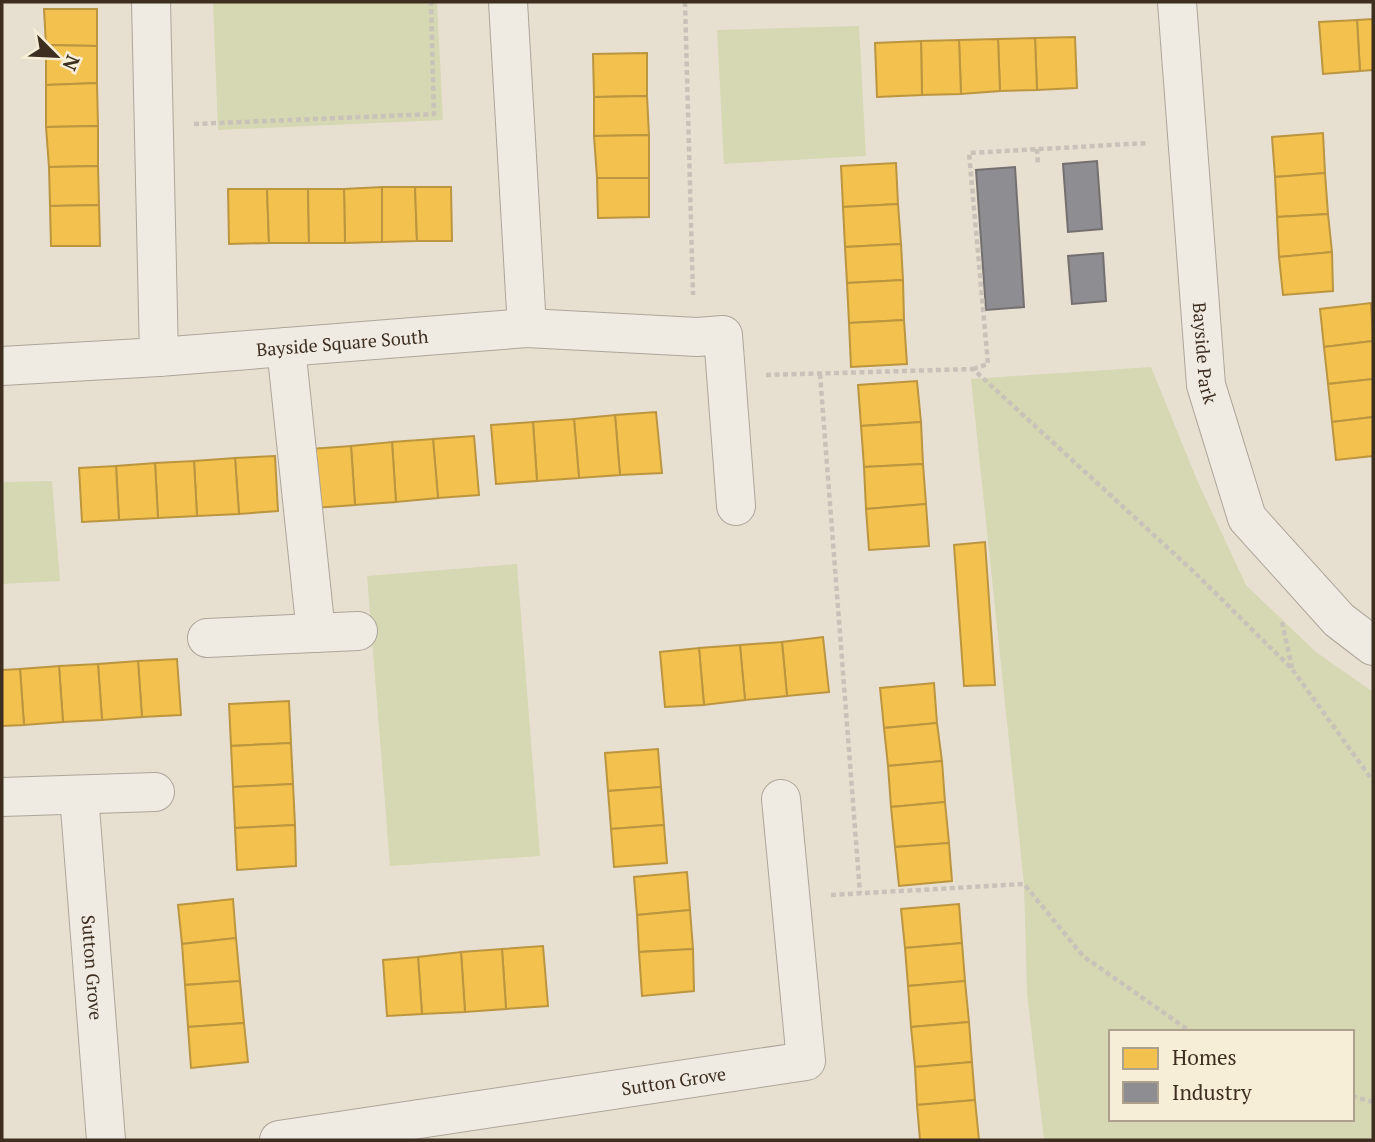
<svg xmlns="http://www.w3.org/2000/svg" width="1375" height="1142" font-family="'PT Serif',serif">
	<rect width="100%" height="100%" fill="#e7e0d1"/>
	<g fill="#d6d7b3" fill-rule="evenodd">
		<path d="M213,2H437L443,120L218,130Z"/>
		<path d="M859,26L866,156L724,164L717,30Z"/>
		<path d="M1151,367L1197,480L1246,585L1316,652L1373,692V1140H1044L1027,993L1024,884L971,379ZM1111,1032H1352V1119H1111Z"/>
		<path d="M52,481L60,581L2,584V482Z"/>
		<path d="M517,564L540,856L390,866L367,576Z"/>
	</g>
	<g fill="#f2c14e" stroke="#bc9540" stroke-width="2">
		<path d="M44,9H97V46L46,45Z"/>
		<path d="M1373,19V70L1360,71L1357,20Z"/>
		<path d="M1357,20L1360,71L1323,74L1319,22Z"/>
		<path d="M1075,37L1077,88L1037,90L1035,38Z"/>
		<path d="M1035,38L1037,90L1000,91L998,39Z"/>
		<path d="M998,39L1000,91L961,94L959,40Z"/>
		<path d="M959,40L961,94L922,95L921,41Z"/>
		<path d="M921,41L922,95L877,97L875,43Z"/>
		<path d="M46,45L97,46V83L46,85Z"/>
		<path d="M647,53V96L594,97L593,54Z"/>
		<path d="M97,83L98,126L46,127V85Z"/>
		<path d="M647,96L649,135L594,136V97Z"/>
		<path d="M98,126V166L49,167L46,127Z"/>
		<path d="M1323,133L1325,173L1275,177L1272,137Z"/>
		<path d="M649,135V178H597L594,136Z"/>
		<path d="M896,163L898,204L843,207L841,166Z"/>
		<path d="M98,166L99,205L50,206L49,167Z"/>
		<path d="M1325,173L1328,214L1277,217L1275,177Z"/>
		<path d="M597,178H649V217L598,218Z"/>
		<path d="M382,187V242L345,243L344,189Z"/>
		<path d="M382,187H415L417,241L382,242Z"/>
		<path d="M415,187H451L452,241H417Z"/>
		<path d="M228,189H267L269,243L229,244Z"/>
		<path d="M267,189H308L309,243H269Z"/>
		<path d="M308,189H344L345,243H309Z"/>
		<path d="M898,204L901,244L845,247L843,207Z"/>
		<path d="M99,205L100,246H51L50,206Z"/>
		<path d="M1328,214L1332,252L1279,257L1277,217Z"/>
		<path d="M901,244L903,280L847,283L845,247Z"/>
		<path d="M1332,252L1333,291L1283,295L1279,257Z"/>
		<path d="M903,280L904,320L849,323L847,283Z"/>
		<path d="M1371,303L1373,341L1324,347L1320,309Z"/>
		<path d="M904,320L907,364L851,367L849,323Z"/>
		<path d="M1373,341V379L1328,384L1324,347Z"/>
		<path d="M1373,379V417L1332,422L1328,384Z"/>
		<path d="M917,381L921,422L861,426L858,385Z"/>
		<path d="M656,412L662,473L620,475L615,415Z"/>
		<path d="M615,415L620,475L579,478L574,419Z"/>
		<path d="M1373,417V456L1336,460L1332,422Z"/>
		<path d="M574,419L579,478L537,481L533,422Z"/>
		<path d="M533,422L537,481L496,484L491,425Z"/>
		<path d="M921,422L923,464L864,467L861,426Z"/>
		<path d="M474,436L479,495L438,498L433,439Z"/>
		<path d="M433,439L438,498L396,502L392,442Z"/>
		<path d="M392,442L396,502L355,505L351,446Z"/>
		<path d="M351,446L355,505L314,508L310,449Z"/>
		<path d="M275,456L278,511L239,514L235,458Z"/>
		<path d="M235,458L239,514L197,516L194,461Z"/>
		<path d="M194,461L197,516L158,518L155,463Z"/>
		<path d="M155,463L158,518L119,520L116,466Z"/>
		<path d="M923,464L926,504L866,509L864,467Z"/>
		<path d="M116,466L119,520L82,522L79,468Z"/>
		<path d="M926,504L929,546L869,550L866,509Z"/>
		<path d="M985,542L995,685L964,686L954,545Z"/>
		<path d="M823,637L829,692L787,696L782,642Z"/>
		<path d="M782,642L787,696L745,700L740,645Z"/>
		<path d="M740,645L745,700L704,705L699,648Z"/>
		<path d="M699,648L704,705L665,707L660,652Z"/>
		<path d="M177,659L181,715L142,717L138,661Z"/>
		<path d="M138,661L142,717L102,720L98,664Z"/>
		<path d="M98,664L102,720L63,722L59,666Z"/>
		<path d="M59,666L63,722L24,725L20,669Z"/>
		<path d="M20,669L24,725L2,726V670Z"/>
		<path d="M934,683L937,723L884,728L880,688Z"/>
		<path d="M289,701L291,743L231,746L229,704Z"/>
		<path d="M937,723L942,761L888,766L884,728Z"/>
		<path d="M291,743L293,784L233,787L231,746Z"/>
		<path d="M658,749L661,787L608,791L605,753Z"/>
		<path d="M942,761L945,802L891,807L888,766Z"/>
		<path d="M293,784L295,825L235,828L233,787Z"/>
		<path d="M661,787L664,825L611,829L608,791Z"/>
		<path d="M945,802L949,843L895,847L891,807Z"/>
		<path d="M295,825L296,866L237,870L235,828Z"/>
		<path d="M664,825L667,863L614,867L611,829Z"/>
		<path d="M949,843L952,881L899,886L895,847Z"/>
		<path d="M687,872L690,910L637,915L634,877Z"/>
		<path d="M233,899L236,938L182,944L178,905Z"/>
		<path d="M959,904L962,943L905,948L901,909Z"/>
		<path d="M690,910L693,949L639,952L637,915Z"/>
		<path d="M236,938L240,981L185,985L182,944Z"/>
		<path d="M962,943L965,981L908,986L905,948Z"/>
		<path d="M543,946L548,1006L506,1009L502,949Z"/>
		<path d="M502,949L506,1009L465,1012L461,952Z"/>
		<path d="M693,949L694,991L642,996L639,952Z"/>
		<path d="M461,952L465,1012L422,1014L418,957Z"/>
		<path d="M418,957L422,1014L387,1016L383,960Z"/>
		<path d="M240,981L244,1023L188,1027L185,985Z"/>
		<path d="M965,981L969,1022L911,1027L908,986Z"/>
		<path d="M969,1022L972,1062L915,1067L911,1027Z"/>
		<path d="M244,1023L248,1062L191,1068L188,1027Z"/>
		<path d="M972,1062L975,1100L917,1105L915,1067Z"/>
		<path d="M975,1100L979,1140H920L917,1105Z"/>
	</g>
	<g fill="#8d8d92" stroke="#757070" stroke-width="2">
		<path d="M1097,161L1102,229L1068,232L1063,164Z"/>
		<path d="M1015,167L1024,307L986,310L976,170Z"/>
		<path d="M1103,253L1106,301L1072,304L1068,256Z"/>
	</g>
	<g fill="none" stroke-linecap="round" stroke-linejoin="round">
		<g stroke="#ada599" stroke-width="40">
			<g id="minor">
				<path d="M151,2L159,357"/>
				<path d="M508,2L527,328"/>
				<path id="s1" d="M1177,2L1206,385L1247,518L1339,620L1373,646"/>
				<path d="M286,347L316,633"/>
				<path id="s2" d="M2,366L159,357L527,328L697,337L723,335L736,506"/>
				<path d="M207,638L358,631"/>
				<path id="s3" d="M79,795L106,1140"/>
				<path d="M2,797L155,792"/>
				<path id="s4" d="M279,1140L806,1061L781,799"/>
			</g>
		</g>
		<g stroke="#c8c2b9" stroke-width="4.5" stroke-dasharray="5 3.5" stroke-linecap="butt">
			<path d="M685,2L693,295"/>
			<path d="M194,124L434,114L431,2"/>
			<path d="M1037,149L1038,165"/>
			<path d="M973,369L988,364L969,153L1148,143"/>
			<path d="M820,374L860,893"/>
			<path d="M766,375L973,369L1193,571L1292,669L1373,781"/>
			<path d="M1282,622L1292,668"/>
			<path d="M831,895L1024,884L1083,956L1191,1032"/>
			<path d="M1352,1096L1373,1102"/>
		</g>
		<use href="#minor" stroke="#efebe3" stroke-width="38"/>
	</g>
	<g text-anchor="middle" dominant-baseline="central" stroke-width="7" stroke-linejoin="round" paint-order="stroke">
		<g font-size="18" fill="#3d2e20" stroke="#f7eed8">
			<text stroke="none"><textPath href="#s2" startOffset="341">Bayside Square South</textPath></text>
			<text stroke="none"><textPath href="#s1" startOffset="352">Bayside Park</textPath></text>
			<text stroke="none"><textPath href="#s3" startOffset="173">Sutton Grove</textPath></text>
			<text stroke="none"><textPath href="#s4" startOffset="399">Sutton Grove</textPath></text>
		</g>
	</g>
	<rect width="1375" height="1142" fill="none" stroke="#3d2e20" stroke-width="7"/>
	<rect x="1109" y="1030" width="245" height="91" fill="#f7eed8" stroke="#ada18e" stroke-width="2"/>
	<rect x="1123" y="1048" width="35" height="21" fill="#f2c14e" stroke="#ada18e" stroke-width="2"/>
	<text x="1172" y="1065" font-size="21" fill="#3d2e20">Homes</text>
	<rect x="1123" y="1082" width="35" height="21" fill="#8d8d92" stroke="#ada18e" stroke-width="2"/>
	<text x="1172" y="1100" font-size="21" fill="#3d2e20">Industry</text>
	<g transform="translate(56 56) rotate(114)" stroke="#f7eed8" stroke-width="5" paint-order="stroke">
	<path d="M0-5L12 26L0 18L-12 26Z" fill="#3d2e20"/>
	<text y="-10" font-size="19" font-weight="bold" text-anchor="middle" fill="#3d2e20">N</text>
	</g>
</svg>
